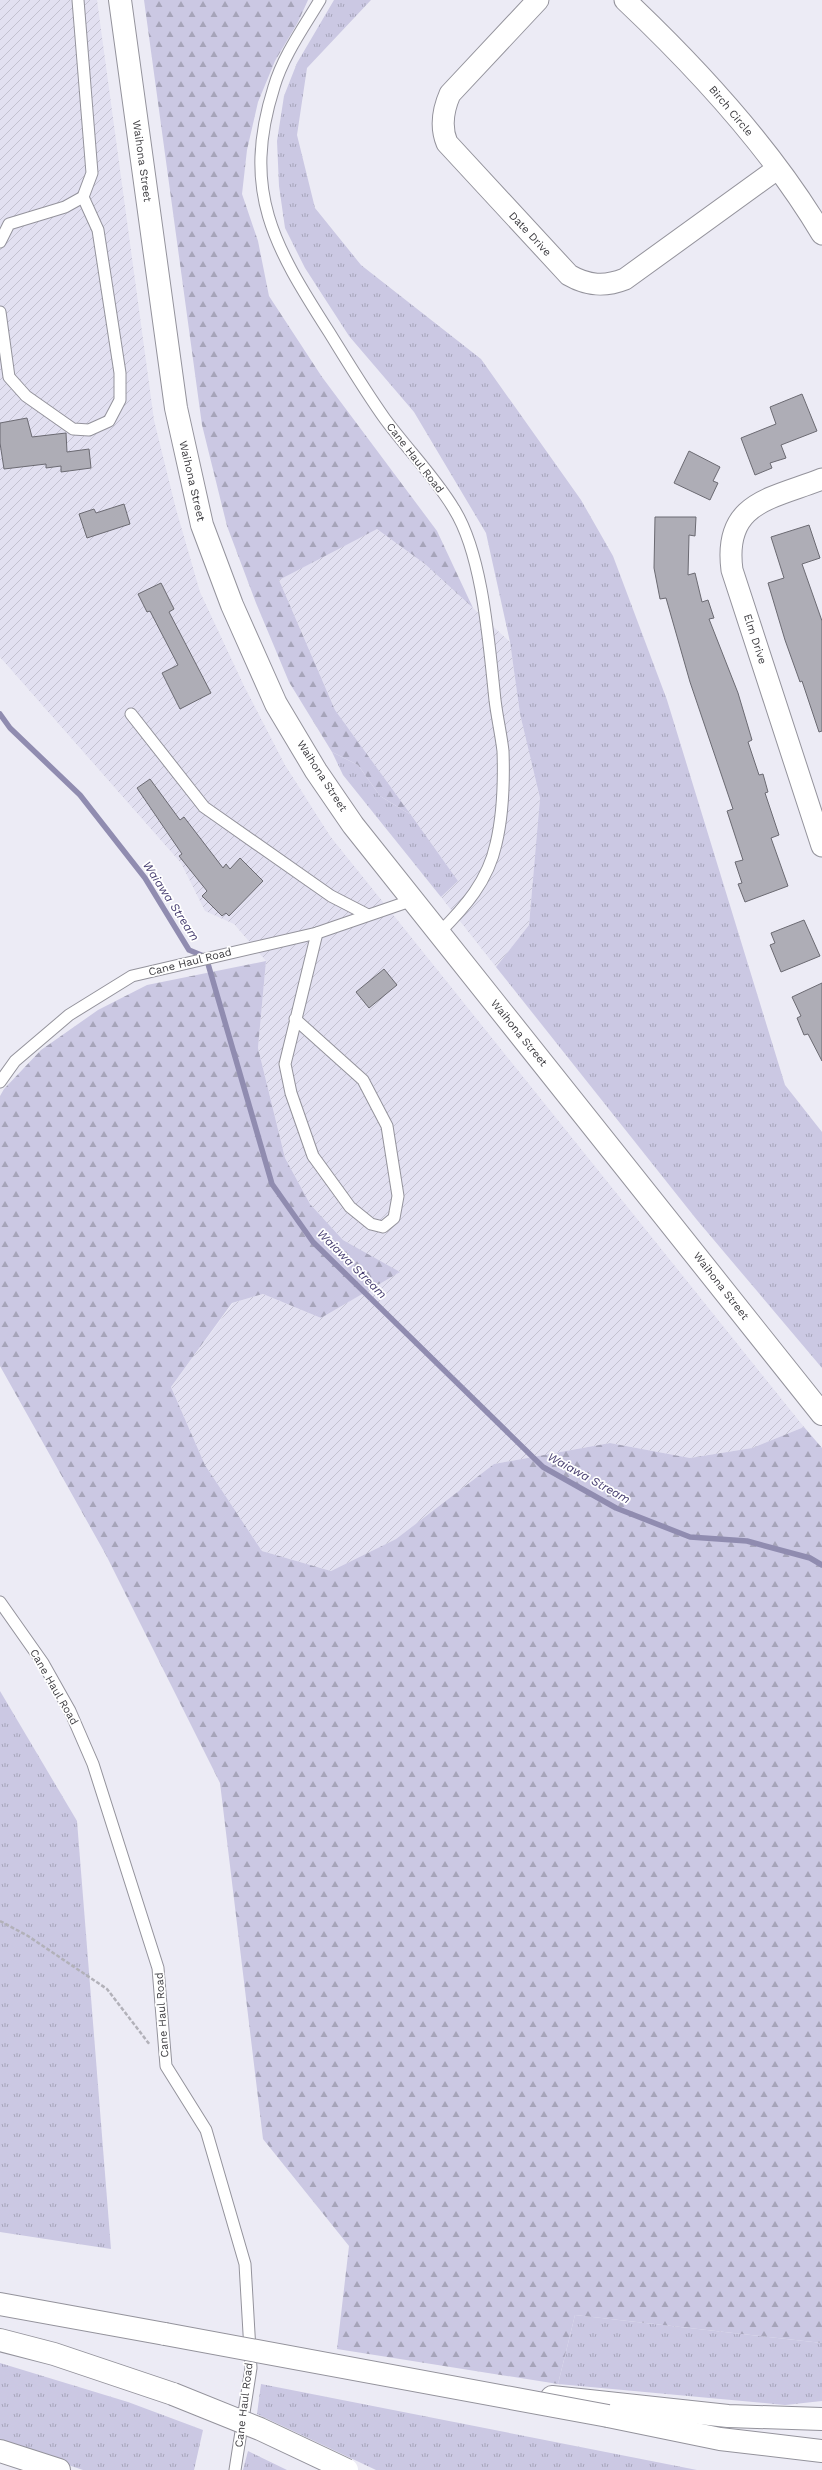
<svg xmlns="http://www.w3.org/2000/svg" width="822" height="2470" font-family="'Work Sans',sans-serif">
	<defs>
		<pattern id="industrial-furrows" width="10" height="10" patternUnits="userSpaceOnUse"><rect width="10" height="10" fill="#e2e0f1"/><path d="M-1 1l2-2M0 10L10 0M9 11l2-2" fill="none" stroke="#c3c1d0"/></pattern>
		<pattern id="grass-tufts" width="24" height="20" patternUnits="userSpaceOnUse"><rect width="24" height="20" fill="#cbc8e3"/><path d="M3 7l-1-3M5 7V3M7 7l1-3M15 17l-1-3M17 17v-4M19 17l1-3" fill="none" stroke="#a6a4b9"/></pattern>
		<pattern id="forest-firs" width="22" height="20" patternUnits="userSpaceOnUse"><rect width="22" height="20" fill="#cbc8e3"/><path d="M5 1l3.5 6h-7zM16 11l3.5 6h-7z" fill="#a6a4b9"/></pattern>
	</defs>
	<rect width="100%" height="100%" fill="#ecebf5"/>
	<g fill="url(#industrial-furrows)">
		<path d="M0,0H97L154,420L176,509L200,592L244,686L285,765L330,836L804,1427L752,1448L690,1458L610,1443L494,1464L396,1539L331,1571L262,1551L205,1465L171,1387L233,1303L263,1294L321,1318L399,1272L343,1240L310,1204L285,1158L258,1048L266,961L234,924L205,911L181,863L0,657Z"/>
		<path d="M377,528L425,564L510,642L520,714L540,798L529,925L496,967L441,897L458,881L335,710L279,580Z"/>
	</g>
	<g fill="url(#grass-tufts)">
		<path d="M334,0H371L307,68L297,135L315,208L361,265L481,359L581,500L613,556L667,700L785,1085L822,1132V1368L697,1220L496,967L529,925L540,798L520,714L510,642L486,533L414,412L349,336L305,268L285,228L279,186L277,141L284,96L297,63Z"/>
		<path d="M332,752L358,765L380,796L411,815L458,881L441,897L343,775Z"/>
		<path d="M0,1691L77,1821L111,2249L0,2232Z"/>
		<path d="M575,2315L822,2343V2401L785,2405L558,2384Z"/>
		<path d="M0,2363L128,2402L203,2430L194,2470H83L0,2442Z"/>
		<path d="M261,2384L697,2470H376L257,2414Z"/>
		<path d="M248,2451L287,2470H243Z"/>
	</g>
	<g fill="url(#forest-firs)">
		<path d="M144,0H308L298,22L275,61L258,102L247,150L242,194L258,241L269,296L322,377L437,531L473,608L425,564L377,529L279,580L335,710L411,815L380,796L358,765L332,752L289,682L256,603L227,526L202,425Z"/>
		<path d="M266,961L258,1048L285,1158L310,1204L343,1240L400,1272L321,1318L263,1294L232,1303L171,1387L205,1465L262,1551L331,1571L396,1539L494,1464L610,1443L690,1458L752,1448L804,1427L822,1448V2343L575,2315L558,2384L337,2349L349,2246L263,2139L220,1783L106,1555L0,1366V1096L4,1089L41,1050L98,1010L147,985Z"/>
	</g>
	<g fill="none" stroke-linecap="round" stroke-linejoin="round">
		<path stroke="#908cb0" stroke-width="5.5" d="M0,714L10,728L80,795L145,878L189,950L206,957L272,1184L313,1242L543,1467L616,1508L690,1537L747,1541L810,1558L822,1565"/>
	</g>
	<g fill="#aeadb6" stroke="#6b6a72">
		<path d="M802,394L817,431L781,445L786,458L770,463L772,468L755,475L741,438L776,424L770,407Z"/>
		<path d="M27,418L32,437L66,433L67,452L89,449L91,468L61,472V466L46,468V464L4,469L0,443V423Z"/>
		<path d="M689,451L720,467L713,481L718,483L710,500L674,483Z"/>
		<path d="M124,504L130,524L87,538L79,514L94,509L96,513Z"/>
		<path d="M655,517H696L695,536L689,535L688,575L695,573L702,602L708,600L714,618L709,619L738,693L752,740L748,742L759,775L763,774L768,792L765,793L779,835L771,838L788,886L745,902L738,884L742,883L735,862L743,860L727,811L733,809L690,682L666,598L660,599L654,568Z"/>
		<path d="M809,525L820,558L802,564L822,621V731L819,732L802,681L800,682L785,640L768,583L784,578L771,537Z"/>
		<path d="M161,583L174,609L169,612L211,693L180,709L162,673L178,665L150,611L147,612L138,594Z"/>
		<path d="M150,779L180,820L184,817L223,868L226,864L230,869L240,858L263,881L229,916L226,913L222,916L202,896L207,891L179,856L182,854L137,788Z"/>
		<path d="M804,920L820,956L781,972L770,945L775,943L771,933Z"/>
		<path d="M384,969L397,985L369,1008L356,992Z"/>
		<path d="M822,983V1061L808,1034L804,1035L797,1018L801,1016L792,997Z"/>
	</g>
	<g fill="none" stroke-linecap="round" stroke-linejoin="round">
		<g stroke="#94939c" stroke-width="13">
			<g id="service">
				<path d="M320,0C304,27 283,56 274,87C241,191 274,246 329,332C347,361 365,391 385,419C407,449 435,477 454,509C483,555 489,645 495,700C497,717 501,734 503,751C504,780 503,815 496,844C488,881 465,907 439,933"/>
				<path d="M0,242L9,224L65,207L83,197L92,173L78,0"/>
				<path d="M0,312L9,377L26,396L73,429L89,430L109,421L120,400V373L98,230L83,197"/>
				<path d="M131,714L204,807L331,896L366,914"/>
				<path d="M295,1019L363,1080L387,1126L398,1196L394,1218L383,1227L371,1224L350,1207L313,1156L291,1093L285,1064L317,933"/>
				<path d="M0,1082L15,1061L69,1015L132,976L317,933L413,900"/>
				<path d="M0,1602L43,1663L70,1711L93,1764L158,1968L166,2066L206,2130L245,2264L251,2368L235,2470"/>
			</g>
		</g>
		<g stroke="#94939c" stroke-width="23">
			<g id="minor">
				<path d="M538,0L450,94C443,110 440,126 447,143L569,275C588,286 605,287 625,279L777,169"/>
				<path d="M625,0C698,69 771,148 822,234"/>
				<path d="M822,479C771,499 723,502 732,570L822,846"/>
			</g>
		</g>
		<g stroke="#94939c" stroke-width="24">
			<path id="tertiary" d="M120,0L176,408L202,525L232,605L276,704L316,771L353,825L822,1414"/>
		</g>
		<g stroke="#94939c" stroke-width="24">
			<g id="motorway">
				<path d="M0,2304L165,2334"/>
				<path d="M0,2340L54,2354L173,2394"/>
				<path d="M552,2397L728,2416L822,2419"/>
				<path d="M608,2416L720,2439L822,2451"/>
				<path d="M0,2451L59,2470"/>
			</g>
		</g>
		<path stroke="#b2b1b9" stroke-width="2.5" stroke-dasharray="4 2" stroke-linecap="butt" d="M0,1921L28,1936L107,1989L150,2045"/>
		<use href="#service" stroke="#fff" stroke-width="11"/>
		<use href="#minor" stroke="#fff" stroke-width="21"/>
		<use href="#tertiary" stroke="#fff" stroke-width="22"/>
		<use href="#motorway" stroke="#fff" stroke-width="22"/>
		<g stroke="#94939c" stroke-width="24" stroke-linecap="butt">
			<g id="motorway-bridge">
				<path d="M165,2334L608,2416"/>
				<path d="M173,2394L260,2429L347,2470"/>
			</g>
		</g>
		<use href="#motorway-bridge" stroke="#fff" stroke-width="22"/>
	</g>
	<g text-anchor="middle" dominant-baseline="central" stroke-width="3.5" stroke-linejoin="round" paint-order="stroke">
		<g font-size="11" fill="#3d3c40" stroke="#fff">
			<text transform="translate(731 111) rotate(50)">Birch Circle</text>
			<text transform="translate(142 161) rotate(82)">Waihona Street</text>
			<text transform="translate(530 234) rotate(47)">Date Drive</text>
			<text transform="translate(415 458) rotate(52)">Cane Haul Road</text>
			<text transform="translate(192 481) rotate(77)">Waihona Street</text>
			<text transform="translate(755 639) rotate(72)">Elm Drive</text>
			<text transform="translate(322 776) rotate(57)">Waihona Street</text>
			<text transform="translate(190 962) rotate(-14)">Cane Haul Road</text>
			<text transform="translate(519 1033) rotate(51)">Waihona Street</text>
			<text transform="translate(721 1286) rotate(52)">Waihona Street</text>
			<text transform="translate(54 1687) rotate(60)">Cane Haul Road</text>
			<text transform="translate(162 2015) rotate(-94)">Cane Haul Road</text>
			<text transform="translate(244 2405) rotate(-83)">Cane Haul Road</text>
		</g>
		<g font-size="12" font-style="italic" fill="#473e70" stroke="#fff">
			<text transform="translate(171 901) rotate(57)">Waiawa Stream</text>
			<text transform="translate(352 1264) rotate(45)">Waiawa Stream</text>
			<text transform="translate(589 1478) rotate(29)">Waiawa Stream</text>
		</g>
	</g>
</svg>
